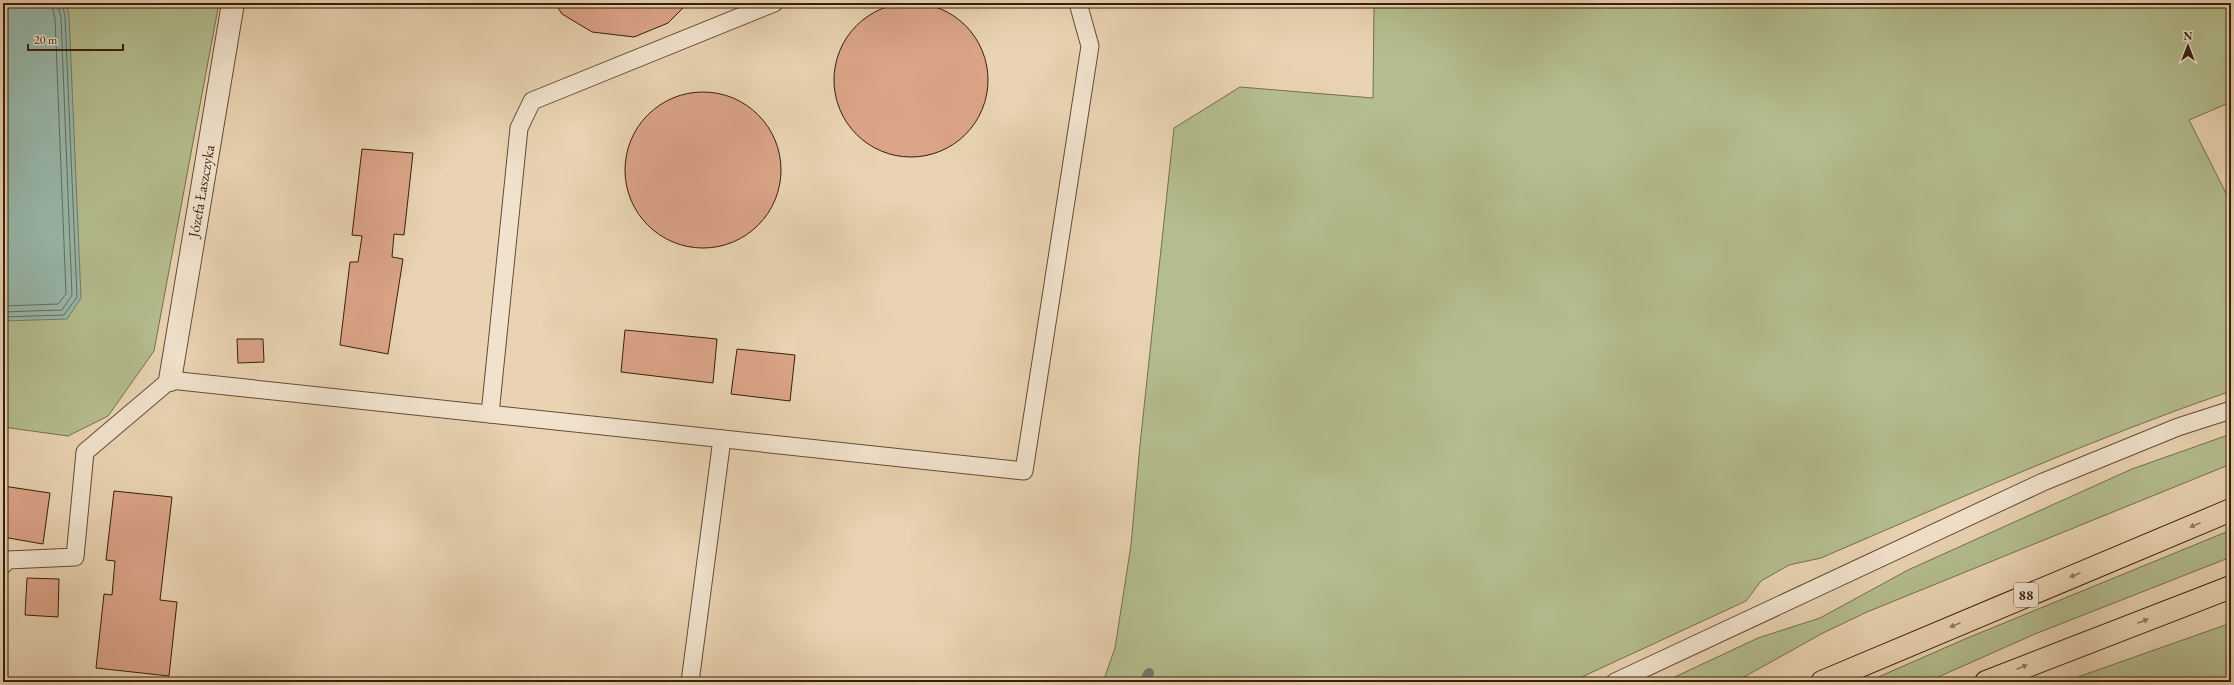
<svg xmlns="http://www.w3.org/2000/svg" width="2234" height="685" font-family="'EB Garamond',serif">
	<rect width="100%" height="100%" fill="#e9d3b2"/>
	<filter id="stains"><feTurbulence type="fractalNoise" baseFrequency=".005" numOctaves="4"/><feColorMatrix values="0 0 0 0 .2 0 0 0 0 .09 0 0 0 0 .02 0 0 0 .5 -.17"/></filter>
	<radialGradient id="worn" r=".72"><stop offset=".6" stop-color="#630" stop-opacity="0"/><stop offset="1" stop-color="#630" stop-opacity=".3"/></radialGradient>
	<g fill="#b4bd8e" stroke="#766e4c">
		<path d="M3,3H219L154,351L108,416L68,436L3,427Z"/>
		<path d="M1374,3H2231V102L2189,120L2231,203V391C2091,439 1956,500 1821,558L1789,565L1761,581L1746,601L1571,682H1103L1115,648L1131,545L1140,445L1174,128L1240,87L1373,98Z"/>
		<path d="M2231,434V464L1867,612L1823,633L1735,682H1664L1758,638L1820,618L1908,570L2132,469Z"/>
		<path d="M2231,530V557L2035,634L1927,682H1867L1965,639Z"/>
		<path d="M2231,623V682H2064L2075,678Z"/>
	</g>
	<path fill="#97b8ab" stroke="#717b6b" d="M3,3H66L69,15L81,298L67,319L3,321Z"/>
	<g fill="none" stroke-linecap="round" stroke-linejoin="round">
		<g stroke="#676c5b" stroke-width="1">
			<path d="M3,306L58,304L66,294L55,18L51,3"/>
			<path d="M3,312L62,310L72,295L61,17L57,3"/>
			<path d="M3,317L64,315L77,297L65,16L62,3"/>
		</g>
		<path stroke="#717b6b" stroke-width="10" d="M1144,682L1149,673"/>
	</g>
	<g fill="#dba488" stroke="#371f0b">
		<path d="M555,3H685L683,8L668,23L634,37L592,32L562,14Z"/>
		<circle cx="911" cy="80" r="77"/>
		<circle cx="703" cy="170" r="78"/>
		<path d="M362,149L413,153L404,235L394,234L392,257L403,259L388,354L340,345L350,262H358L362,236L352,235Z"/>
		<path d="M625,330L717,339L713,383L621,372Z"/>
		<path d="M237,339H263L264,362L238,363Z"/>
		<path d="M737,349L795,355L790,401L731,394Z"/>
		<path d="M3,486L50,493L43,544L3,537Z"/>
		<path d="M114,491L172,497L160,600L177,602L169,676L96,668L104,594L112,595L115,561L106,560Z"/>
		<path d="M27,578L59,579L58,617L25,615Z"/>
	</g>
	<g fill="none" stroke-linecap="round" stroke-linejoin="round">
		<g stroke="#644c35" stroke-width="19">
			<g id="lane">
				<path d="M490,414L519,128L532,101L774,3"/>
				<path d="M3,565L8,560L75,557L85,452L170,380L1024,471L1090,46L1078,3"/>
				<path d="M690,682L722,439"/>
				<path d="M1615,682L2043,482L2178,427L2231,410"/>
			</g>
		</g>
		<g stroke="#644c35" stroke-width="24">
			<path id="street" d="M170,380L233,3"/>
		</g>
		<g stroke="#371f0b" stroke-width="24">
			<g id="primary">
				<path d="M1822,682L2231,510"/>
				<path d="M1986,682L2231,587"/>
			</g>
		</g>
		<use href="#lane" stroke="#f1e2cd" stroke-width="17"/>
		<use href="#street" stroke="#f1e2cd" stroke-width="22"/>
		<use href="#primary" stroke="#e9d3b2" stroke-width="22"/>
	</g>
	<defs><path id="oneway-solid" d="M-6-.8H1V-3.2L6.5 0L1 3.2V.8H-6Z"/></defs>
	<g fill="#90795e">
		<use href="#oneway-solid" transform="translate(2195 525) rotate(157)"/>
		<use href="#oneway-solid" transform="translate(2075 575) rotate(157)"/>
		<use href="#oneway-solid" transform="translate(2143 621) rotate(-21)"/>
		<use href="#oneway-solid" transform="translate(1955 625) rotate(157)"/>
		<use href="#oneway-solid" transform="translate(2022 667) rotate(-22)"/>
	</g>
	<g text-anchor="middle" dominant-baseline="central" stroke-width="3" stroke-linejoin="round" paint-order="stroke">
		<rect fill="#f1e2cd" stroke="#6f5a45" stroke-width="1" x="2014" y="583" width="24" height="24" rx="3"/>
		<g font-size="14" font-weight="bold" fill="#371f0b">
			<text x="2026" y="595">88</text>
		</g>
		<g font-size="15" fill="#371f0b" stroke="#f1e2cd">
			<text transform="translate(201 191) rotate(-80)">Józefa Łaszczyka</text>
		</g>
	</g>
	<rect width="2234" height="685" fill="none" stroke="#e9d3b2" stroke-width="16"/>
	<rect x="4" y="4" width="2226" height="677" fill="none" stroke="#371f0b" stroke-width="2"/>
	<rect x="8" y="8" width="2218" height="669" fill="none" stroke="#371f0b"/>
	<g transform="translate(2188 46)" stroke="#f1e2cd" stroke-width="3" paint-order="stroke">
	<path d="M0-3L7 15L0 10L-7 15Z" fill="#371f0b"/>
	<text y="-6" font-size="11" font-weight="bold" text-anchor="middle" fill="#371f0b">N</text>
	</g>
	<path d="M28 44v6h95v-6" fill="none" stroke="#371f0b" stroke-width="2"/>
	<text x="34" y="44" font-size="12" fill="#371f0b" stroke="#f1e2cd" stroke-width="3" paint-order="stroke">20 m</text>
	<rect width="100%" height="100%" filter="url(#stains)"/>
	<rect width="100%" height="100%" fill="url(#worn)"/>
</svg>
